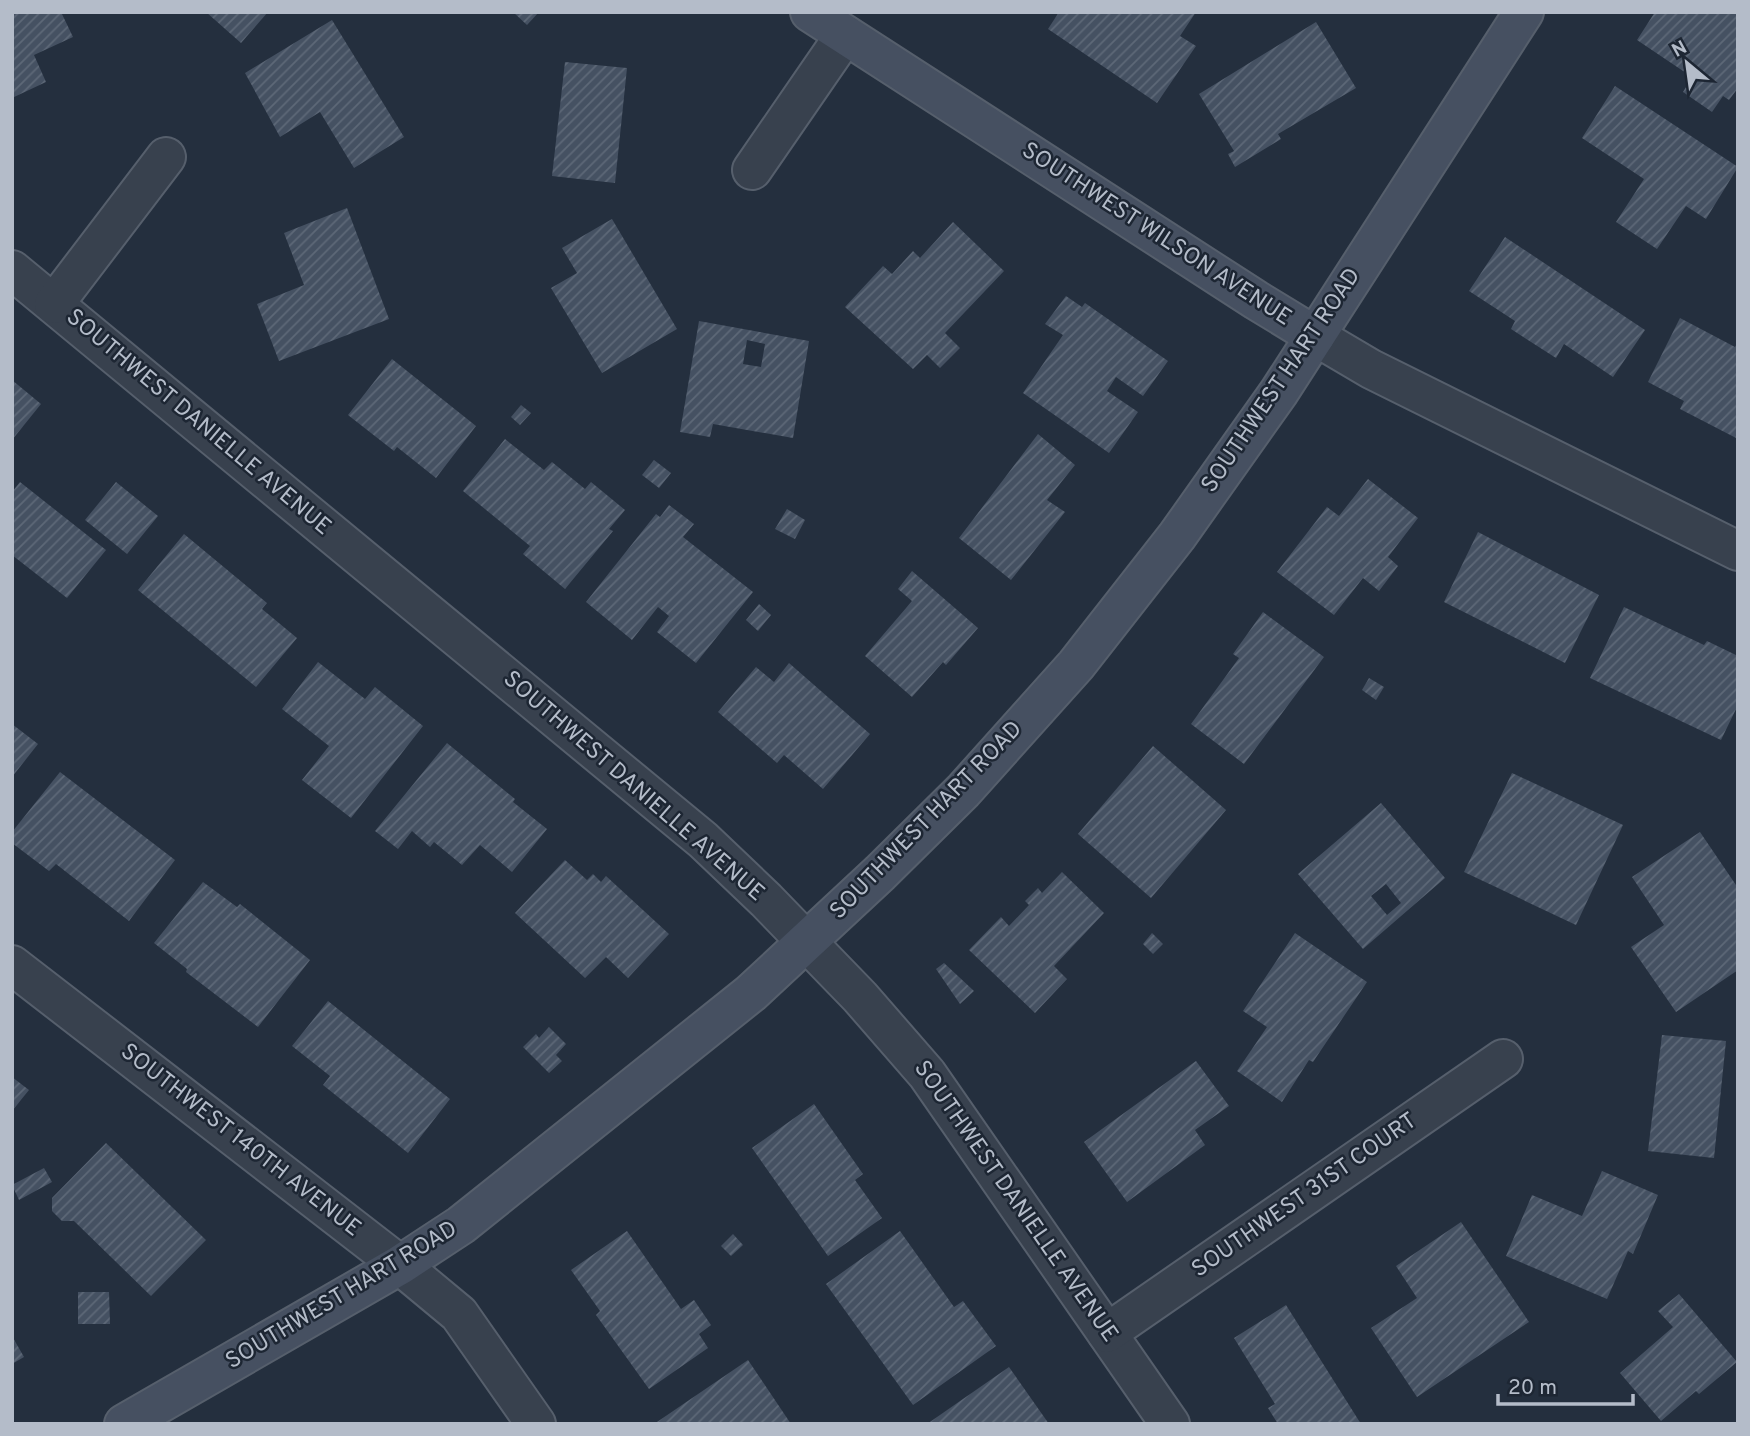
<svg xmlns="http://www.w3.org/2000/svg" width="1750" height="1436" font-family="Overpass,sans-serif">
	<defs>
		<pattern id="building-hatch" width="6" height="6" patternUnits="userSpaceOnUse" patternTransform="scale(1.75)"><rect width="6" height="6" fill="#455162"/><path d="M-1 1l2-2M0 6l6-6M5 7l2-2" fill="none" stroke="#5d6877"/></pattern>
	</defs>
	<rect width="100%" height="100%" fill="#242f3e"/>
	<g fill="url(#building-hatch)" fill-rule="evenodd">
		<path d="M12,12H61L73,37L34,55L46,82L12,98Z"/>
		<path d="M206,12H268L241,43Z"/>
		<path d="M513,12H539L527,25Z"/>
		<path d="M1059,12H1196L1180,36L1196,46L1157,103L1048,29Z"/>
		<path d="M1655,12H1738V88L1729,100L1723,96L1712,112L1683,92L1692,77L1637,40Z"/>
		<path d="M332,20L404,137L354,168L320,112L280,137L245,73Z"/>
		<path d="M1316,22L1356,88L1278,134L1281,139L1235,167L1228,154L1234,151L1199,94Z"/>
		<path d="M565,62L627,68L615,183L552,176Z"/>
		<path d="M1615,86L1738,167L1706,219L1686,206L1657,249L1616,222L1644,179L1582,138Z"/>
		<path d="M347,208L389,319L279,361L257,304L304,285L284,233Z"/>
		<path d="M612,219L677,329L602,373L551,288L577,273L562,248Z"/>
		<path d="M953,222L1004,271L945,333L960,348L940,368L927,355L913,369L845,307L883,266L892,274L913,251L920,258Z"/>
		<path d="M1505,237L1645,330L1613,377L1564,344L1556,358L1511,329L1515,321L1469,291Z"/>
		<path d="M1066,296L1082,307L1085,303L1168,361L1143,396L1116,377L1107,391L1138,412L1109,453L1023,393L1063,335L1045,324Z"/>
		<path d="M1680,318L1735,347L1738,342V439L1680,409L1684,401L1648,382Z"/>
		<path d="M699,321L809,341L793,438L713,424L710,437L680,432ZM747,340L765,344L761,367L743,364Z"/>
		<path d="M392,359L476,426L436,478L397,447L394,451L348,415Z"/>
		<path d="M12,380L41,404L12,440Z"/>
		<path d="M521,405L531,413L520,425L511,417Z"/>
		<path d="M1038,434L1075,465L1047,500L1065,512L1011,580L959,538Z"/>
		<path d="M505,439L544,470L552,462L585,489L591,482L625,510L609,529L613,531L565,589L523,554L530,546L463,491Z"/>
		<path d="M654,460L671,473L659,488L642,475Z"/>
		<path d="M1368,479L1418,518L1388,557L1398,566L1379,591L1363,578L1334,615L1277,572L1327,507L1339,516Z"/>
		<path d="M20,482L106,550L67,598L12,555V492Z"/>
		<path d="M116,482L158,516L127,554L85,520Z"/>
		<path d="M669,505L694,524L683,537L753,592L696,663L657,632L669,616L658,607L632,640L586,602L656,514L660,517Z"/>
		<path d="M787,509L805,520L795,539L775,529Z"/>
		<path d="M1478,532L1599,595L1565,663L1444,602Z"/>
		<path d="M184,534L267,603L262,609L297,638L256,687L138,590Z"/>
		<path d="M912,571L978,628L946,665L943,662L912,697L865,656L912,601L898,589Z"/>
		<path d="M759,604L771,615L758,631L746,620Z"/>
		<path d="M1624,607L1704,645L1707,641L1738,656V705L1721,740L1590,678Z"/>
		<path d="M1263,612L1324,657L1244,764L1191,724L1239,658L1233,654Z"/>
		<path d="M318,662L365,699L375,687L423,726L351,818L302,780L329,746L282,709Z"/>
		<path d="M789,663L870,734L823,789L784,755L777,763L718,712L756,667L774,682Z"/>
		<path d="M1369,678L1384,687L1376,700L1362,690Z"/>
		<path d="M12,724L38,744L12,777Z"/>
		<path d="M447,743L515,799L513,802L547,829L512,872L480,845L462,865L434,842L430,847L412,831L398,849L375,831Z"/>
		<path d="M1153,746L1226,810L1151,898L1078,834Z"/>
		<path d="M60,772L175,860L129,921L56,864L49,871L12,843V832Z"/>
		<path d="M1512,773L1623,825L1576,925L1464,872Z"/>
		<path d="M1381,803L1445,878L1363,949L1298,874ZM1386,884L1401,903L1387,915L1371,896Z"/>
		<path d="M1700,832L1738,888V970L1676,1012L1631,947L1664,925L1632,877Z"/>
		<path d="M565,860L587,880L593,874L601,882L606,876L669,934L628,978L606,957L585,978L515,913Z"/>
		<path d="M1062,872L1104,913L1054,966L1067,979L1035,1013L969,950L1001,917L1009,926L1029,905L1025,901L1038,888L1042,893Z"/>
		<path d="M203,882L237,907L240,904L310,960L258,1027L186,972L187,969L154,943Z"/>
		<path d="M1152,933L1163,944L1153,954L1143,944Z"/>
		<path d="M1295,933L1367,982L1313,1062L1309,1060L1282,1102L1237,1071L1267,1027L1243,1011Z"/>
		<path d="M944,963L974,991L960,1004L936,969Z"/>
		<path d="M328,1001L450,1099L408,1153L323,1085L330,1076L292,1046Z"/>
		<path d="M549,1027L566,1044L556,1055L562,1061L549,1073L523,1047L536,1034L539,1038Z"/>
		<path d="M1662,1035L1726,1041L1714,1158L1648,1151Z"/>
		<path d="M1196,1061L1229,1106L1195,1130L1205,1145L1127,1202L1084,1142Z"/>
		<path d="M12,1077L29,1090L12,1111Z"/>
		<path d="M814,1104L863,1174L855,1180L882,1218L828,1256L752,1148Z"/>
		<path d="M106,1143L206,1240L151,1296L74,1221H62L52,1211V1198Z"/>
		<path d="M44,1168L52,1182L19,1200L12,1185Z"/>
		<path d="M1602,1171L1658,1195L1633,1254L1628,1251L1607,1299L1506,1256L1532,1195L1582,1216Z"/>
		<path d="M1461,1222L1529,1322L1417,1397L1371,1328L1417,1298L1396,1266Z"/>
		<path d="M627,1231L681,1309L694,1300L711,1325L699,1334L708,1348L649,1389L596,1315L600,1311L571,1270Z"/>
		<path d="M900,1231L954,1307L963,1301L996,1346L913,1405L826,1284Z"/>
		<path d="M733,1234L743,1245L731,1256L721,1246Z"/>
		<path d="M78,1292H109L110,1324H78Z"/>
		<path d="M1679,1294L1737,1362L1699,1394L1696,1391L1661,1421L1620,1373L1673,1327L1658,1311Z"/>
		<path d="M1286,1305L1361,1424H1278L1268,1408L1275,1404L1234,1338Z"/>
		<path d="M12,1336L24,1357L12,1364Z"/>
		<path d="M748,1360L791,1424H654Z"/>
		<path d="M1009,1367L1049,1424H927Z"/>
	</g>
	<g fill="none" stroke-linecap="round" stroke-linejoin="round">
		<g stroke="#565f6c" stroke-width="42">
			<g id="street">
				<path d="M752,170L845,35"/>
				<path d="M12,270L703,840L766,900L860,997L927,1074L1170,1424"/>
				<path d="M54,304L166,157"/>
				<path d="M1315,336L1371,369L1738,551"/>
				<path d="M12,965L400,1265L459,1314L536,1424"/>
				<path d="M1107,1333L1503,1059"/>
			</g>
		</g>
		<g stroke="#565f6c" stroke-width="42">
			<g id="secondary">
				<path d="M810,12L1256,300L1315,336"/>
				<path d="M124,1424L400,1265L461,1225L751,993L880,873L963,791L1076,665L1177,536L1279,392L1524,12"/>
			</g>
		</g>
		<use href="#street" stroke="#38414e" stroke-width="38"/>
		<use href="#secondary" stroke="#465061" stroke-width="38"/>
	</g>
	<g text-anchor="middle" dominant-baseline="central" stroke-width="5" stroke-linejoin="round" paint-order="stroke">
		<g font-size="23" fill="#b4bcc9" stroke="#1d2633">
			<text transform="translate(1156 235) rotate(33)">SOUTHWEST WILSON AVENUE</text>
			<text transform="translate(1282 381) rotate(-56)">SOUTHWEST HART ROAD</text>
			<text transform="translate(198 423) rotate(40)">SOUTHWEST DANIELLE AVENUE</text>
			<text transform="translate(633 787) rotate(41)">SOUTHWEST DANIELLE AVENUE</text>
			<text transform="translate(927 821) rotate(-46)">SOUTHWEST HART ROAD</text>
			<text transform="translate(240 1141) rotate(38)">SOUTHWEST 140TH AVENUE</text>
			<text transform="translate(1305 1196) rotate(-35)">SOUTHWEST 31ST COURT</text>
			<text transform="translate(1015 1202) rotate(55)">SOUTHWEST DANIELLE AVENUE</text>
			<text transform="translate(342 1296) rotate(-31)">SOUTHWEST HART ROAD</text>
		</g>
	</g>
	<rect width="1750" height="1436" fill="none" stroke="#b4bcc9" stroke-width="28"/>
	<g transform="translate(1687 63) rotate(331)" stroke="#1d2633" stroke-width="5" paint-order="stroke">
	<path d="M0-5L12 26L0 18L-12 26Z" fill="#b4bcc9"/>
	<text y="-10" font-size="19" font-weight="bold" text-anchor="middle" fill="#b4bcc9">N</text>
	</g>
	<path d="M1498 1394v10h135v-10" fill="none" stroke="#b4bcc9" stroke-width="3.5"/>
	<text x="1508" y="1394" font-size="21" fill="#b4bcc9" stroke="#1d2633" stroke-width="5" paint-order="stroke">20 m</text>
</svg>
